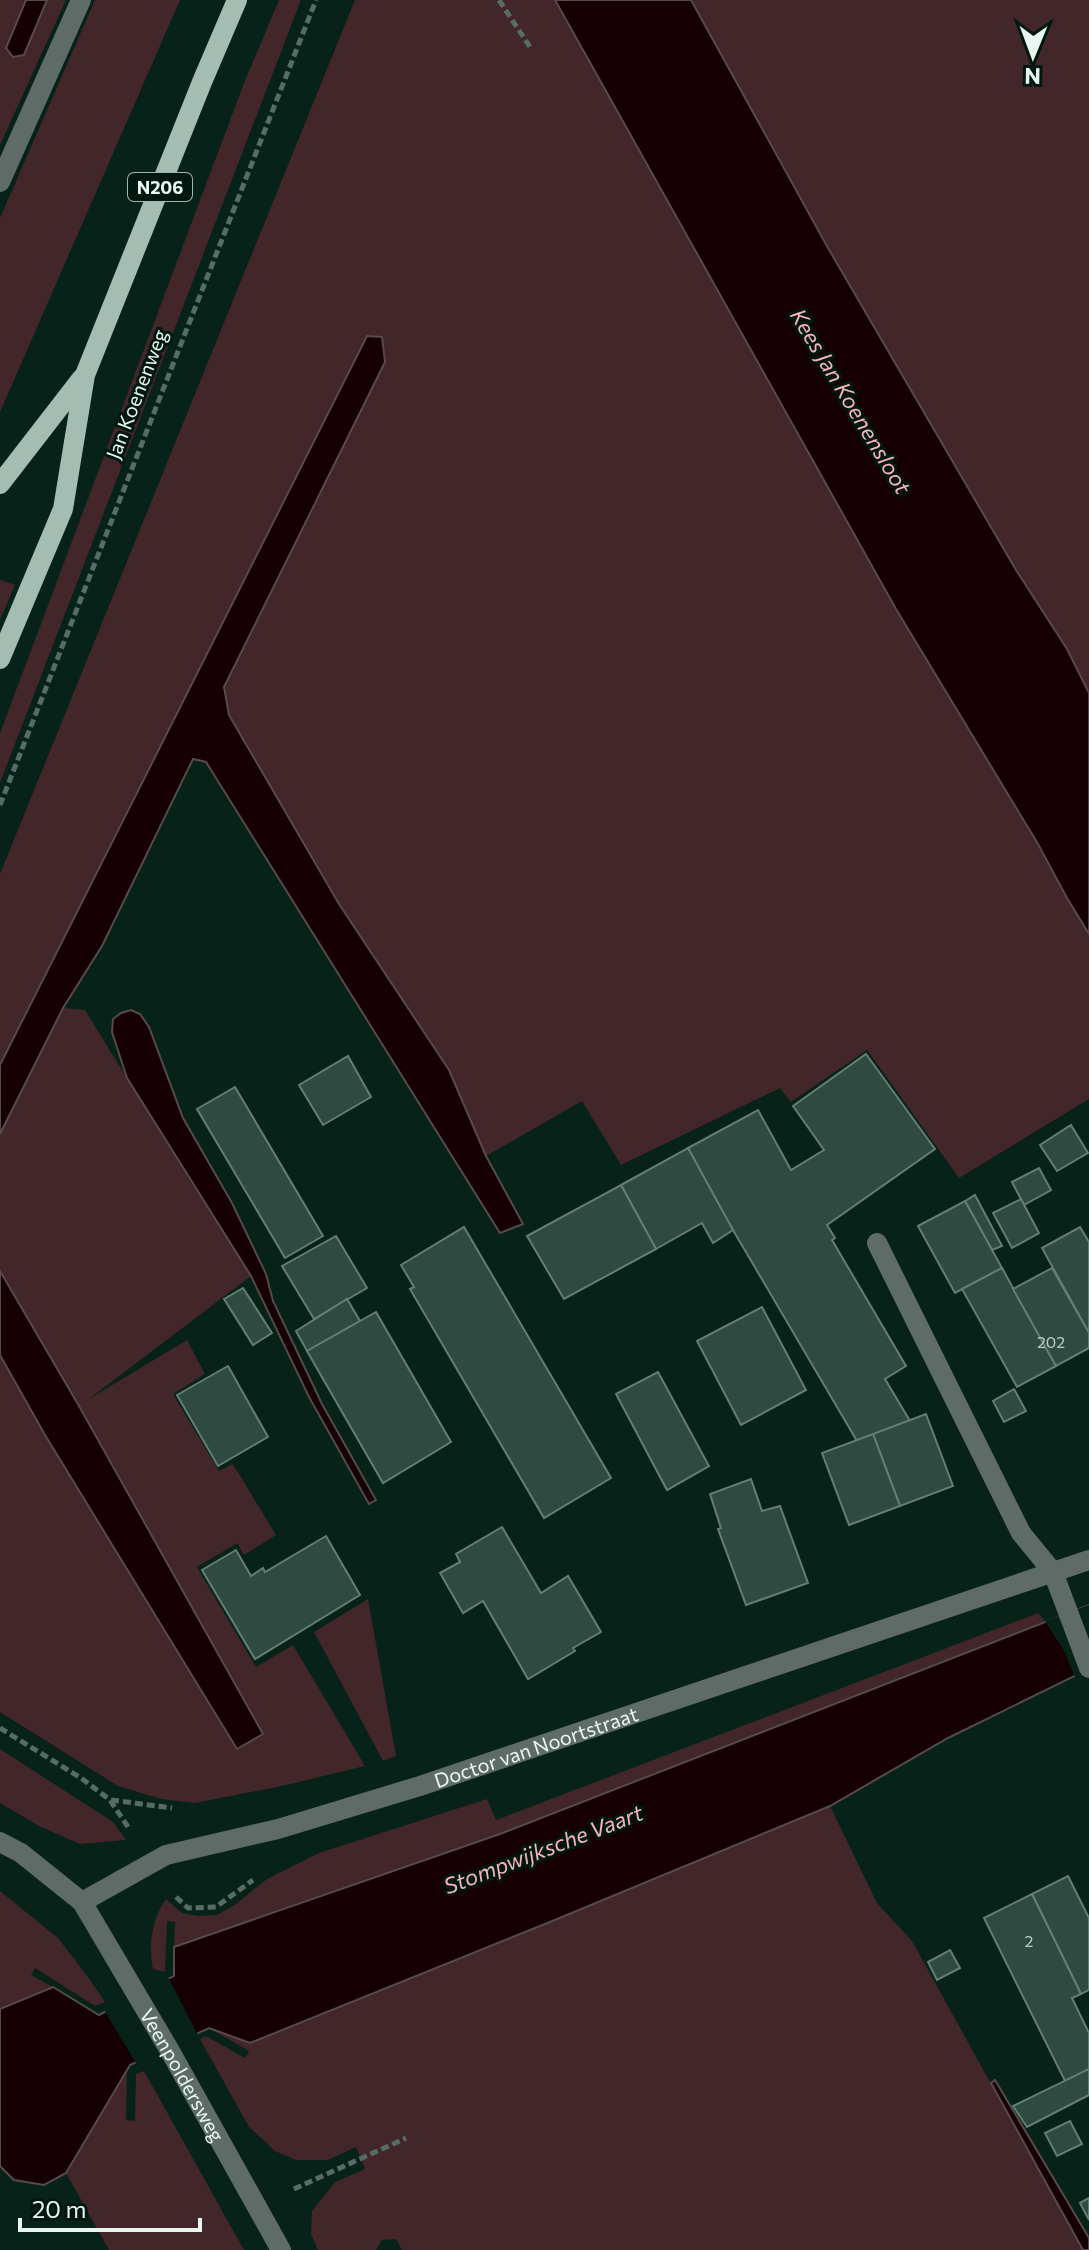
<svg xmlns="http://www.w3.org/2000/svg" width="1089" height="2250" font-family="Commissioner,sans-serif">
	<rect width="100%" height="100%" fill="#062219"/>
	<g fill="#422629">
		<path d="M0,0H26L6,48L24,54L47,0H66L0,145Z"/>
		<path d="M95,0H180L0,412V218Z"/>
		<path d="M279,0H301L0,783V733L244,83Z"/>
		<path d="M355,0H555L896,609L1038,844L1067,898L1089,934V1099L959,1178L867,1050L791,1102L780,1088L621,1165L582,1101L486,1156L449,1070L339,904L229,715L224,687L385,362L367,336L0,1065V874Z"/>
		<path d="M691,0H1089V693L1067,649L1016,570L828,248Z"/>
		<path d="M0,580L15,585L0,620Z"/>
		<path d="M63,1008L85,1010L187,1176L251,1276L89,1399L187,1340L205,1374L173,1394L219,1471L233,1464L276,1535L244,1555L237,1543L197,1567L256,1667L293,1645L365,1766L282,1786L195,1803L161,1799L118,1786L0,1712V1355L45,1435L262,1733L79,1406L0,1271V1134Z"/>
		<path d="M368,1599L396,1756L383,1761L314,1632Z"/>
		<path d="M1038,1613L1045,1621L500,1834L174,1947L175,1922L167,1921L165,1972L153,1969C148,1946 152,1918 166,1899L182,1913L198,1916L217,1915L236,1904L267,1879L319,1853L487,1799L496,1820Z"/>
		<path d="M0,1749L113,1822L126,1840L80,1844L39,1826L0,1803Z"/>
		<path d="M830,1806L877,1903L912,1941L1083,2250H402L396,2239L382,2240L376,2250H318L311,2234L312,2211L335,2182L365,2169L356,2147L328,2160H296L275,2151L249,2127L200,2039L206,2036L245,2058L249,2051L209,2028L251,2043L545,1924Z"/>
		<path d="M0,1891L58,1938L88,1977L105,2002L95,2006L35,1968L31,1975L53,1987L0,2009Z"/>
		<path d="M127,2071L126,2120L135,2121L136,2074L144,2071L244,2250H109L66,2173Z"/>
	</g>
	<g fill="#170003" stroke="#564a4a" stroke-width="2">
		<path d="M26,0H47L24,55L13,57L6,48Z"/>
		<path d="M555,0H691L828,248L1016,570L1067,649L1089,693V934L1067,898L1038,844L896,609Z"/>
		<path d="M367,336L382,337L385,362L224,687L229,715L339,904L449,1070L486,1156L523,1224L500,1233L206,762L193,759L102,946L63,1008L0,1134V1065Z"/>
		<path d="M131,1010L140,1014L149,1027L183,1118L232,1203L266,1274L273,1301L322,1404L376,1500L369,1504L309,1397L251,1276L127,1078L112,1032L113,1019L121,1013Z"/>
		<path d="M0,1271L79,1406L263,1734L237,1749L45,1435L0,1355Z"/>
		<path d="M1089,1605V1669L948,1738L830,1806L545,1924L250,2043L209,2028L130,2065L66,2173L44,2185L14,2180L0,2166V2009L53,1987L99,2015L174,1976V1947L500,1834Z"/>
		<path d="M995,2080L1089,2238V2250H1083L991,2083Z"/>
	</g>
	<g fill="#062219">
		<path d="M1089,1605V1674L1076,1679L1064,1651L1045,1621Z"/>
		<path d="M167,1975L199,2037L137,2065L103,2008Z"/>
	</g>
	<g fill="#2f4a41" stroke="#627f74" stroke-width="2">
		<path d="M866,1054L935,1149L827,1225L835,1238L832,1240L906,1366L885,1379L910,1421L857,1441L723,1213L688,1148L758,1110L791,1170L824,1150L793,1106Z"/>
		<path d="M348,1056L371,1097L323,1125L299,1085Z"/>
		<path d="M235,1087L323,1236L285,1258L197,1109Z"/>
		<path d="M1071,1125L1088,1153L1057,1171L1040,1145Z"/>
		<path d="M688,1148L733,1230L713,1243L702,1223L656,1249L621,1185Z"/>
		<path d="M1039,1168L1051,1190L1024,1205L1012,1182Z"/>
		<path d="M621,1185L656,1249L564,1299L527,1236Z"/>
		<path d="M975,1195L1002,1246L992,1250L965,1201Z"/>
		<path d="M1021,1199L1039,1233L1012,1248L993,1213Z"/>
		<path d="M965,1201L1002,1268L955,1293L918,1226Z"/>
		<path d="M464,1227L611,1478L544,1518L410,1289L414,1287L401,1265Z"/>
		<path d="M1080,1227L1089,1242V1333L1042,1248Z"/>
		<path d="M336,1236L367,1288L314,1319L282,1266Z"/>
		<path d="M1002,1268L1056,1366L1017,1387L962,1289Z"/>
		<path d="M1052,1268L1089,1333V1348L1056,1366L1013,1289Z"/>
		<path d="M243,1288L272,1333L253,1345L224,1299Z"/>
		<path d="M347,1299L360,1321L307,1351L296,1331Z"/>
		<path d="M762,1307L806,1390L741,1425L697,1341Z"/>
		<path d="M376,1312L451,1442L383,1483L307,1351Z"/>
		<path d="M228,1366L268,1437L218,1466L177,1395Z"/>
		<path d="M658,1372L709,1466L667,1490L616,1394Z"/>
		<path d="M1014,1389L1026,1411L1004,1422L993,1401Z"/>
		<path d="M926,1414L953,1486L900,1506L873,1434Z"/>
		<path d="M873,1434L900,1506L849,1525L822,1453Z"/>
		<path d="M751,1479L762,1511L780,1506L808,1583L746,1605L718,1529L721,1528L710,1494Z"/>
		<path d="M502,1527L541,1593L568,1576L601,1632L573,1648L575,1651L528,1679L483,1601L463,1613L440,1573L460,1562L456,1554Z"/>
		<path d="M326,1536L360,1595L255,1659L202,1570L236,1550L251,1576L263,1568L265,1572Z"/>
		<path d="M1068,1876L1089,1918V1990L1081,1994L1032,1894Z"/>
		<path d="M1032,1894L1081,1994L1072,1998L1089,2033V2069L1065,2081L984,1918Z"/>
		<path d="M950,1950L960,1968L937,1980L928,1962Z"/>
		<path d="M1089,2069V2095L1027,2127L1013,2106Z"/>
		<path d="M1070,2121L1082,2144L1057,2156L1045,2133Z"/>
		<path d="M1089,2198V2220L1080,2203Z"/>
	</g>
	<g fill="none" stroke-linecap="round" stroke-linejoin="round">
		<g stroke="#556d65" stroke-width="5" stroke-dasharray="8 4" stroke-linecap="butt">
			<path d="M499,0L530,47"/>
			<path d="M0,805L316,0"/>
			<path d="M0,1728L81,1778L110,1800L130,1830"/>
			<path d="M111,1800L172,1808"/>
			<path d="M176,1897L188,1908L216,1907L253,1880"/>
			<path d="M294,2189L406,2138"/>
		</g>
		<path stroke="#5f6b66" stroke-width="20" d="M877,1243L1021,1533L1053,1572"/>
		<g stroke="#5f6b66" stroke-width="20">
			<path d="M0,182L81,0"/>
			<path d="M1053,1572L1089,1668"/>
			<path id="s1" d="M82,1902L166,1855L278,1829L420,1786L1089,1560"/>
		</g>
		<path stroke="#5f6b66" stroke-width="20" id="s2" d="M0,1842L21,1853L82,1902L170,2051L281,2250"/>
		<g stroke="#a3bdb3" stroke-width="20">
			<path d="M0,484L82,378"/>
			<path d="M0,659L63,509L85,375L202,82L237,0"/>
		</g>
	</g>
	<g text-anchor="middle" dominant-baseline="central" stroke-width="6" stroke-linejoin="round" paint-order="stroke">
		<g font-size="16" fill="#baccc5">
			<text x="1051" y="1341">202</text>
			<text x="1029" y="1940">2</text>
		</g>
		<rect fill="#001810" stroke="#a2b5ae" stroke-width="2" x="128" y="173" width="64" height="28" rx="6"/>
		<g font-size="18" font-weight="bold" fill="#e8f8f1">
			<text x="160" y="187">N206</text>
		</g>
		<g font-size="20" fill="#e8f8f1" stroke="#001810">
			<text transform="translate(136 394) rotate(-69)">Jan Koenenweg</text>
			<text stroke="none"><textPath href="#s1" startOffset="482">Doctor van Noortstraat</textPath></text>
			<text stroke="none"><textPath href="#s2" startOffset="302">Veenpoldersweg</textPath></text>
		</g>
		<g font-size="22" font-style="italic" fill="#fab3ba" stroke="#001810">
			<text transform="translate(851 401) rotate(59)">Kees Jan Koenensloot</text>
			<text transform="translate(543 1849) rotate(-21)">Stompwijksche Vaart</text>
		</g>
	</g>
	<g transform="translate(1033 56) rotate(181)" stroke="#001810" stroke-width="6" paint-order="stroke">
	<path d="M0-6L14 30L0 20L-14 30Z" fill="#e8f8f1"/>
	<text y="-12" font-size="22" font-weight="bold" text-anchor="middle" fill="#e8f8f1">N</text>
	</g>
	<path d="M20 2218v12h180v-12" fill="none" stroke="#e8f8f1" stroke-width="4"/>
	<text x="32" y="2218" font-size="24" fill="#e8f8f1" stroke="#001810" stroke-width="6" paint-order="stroke">20 m</text>
</svg>
